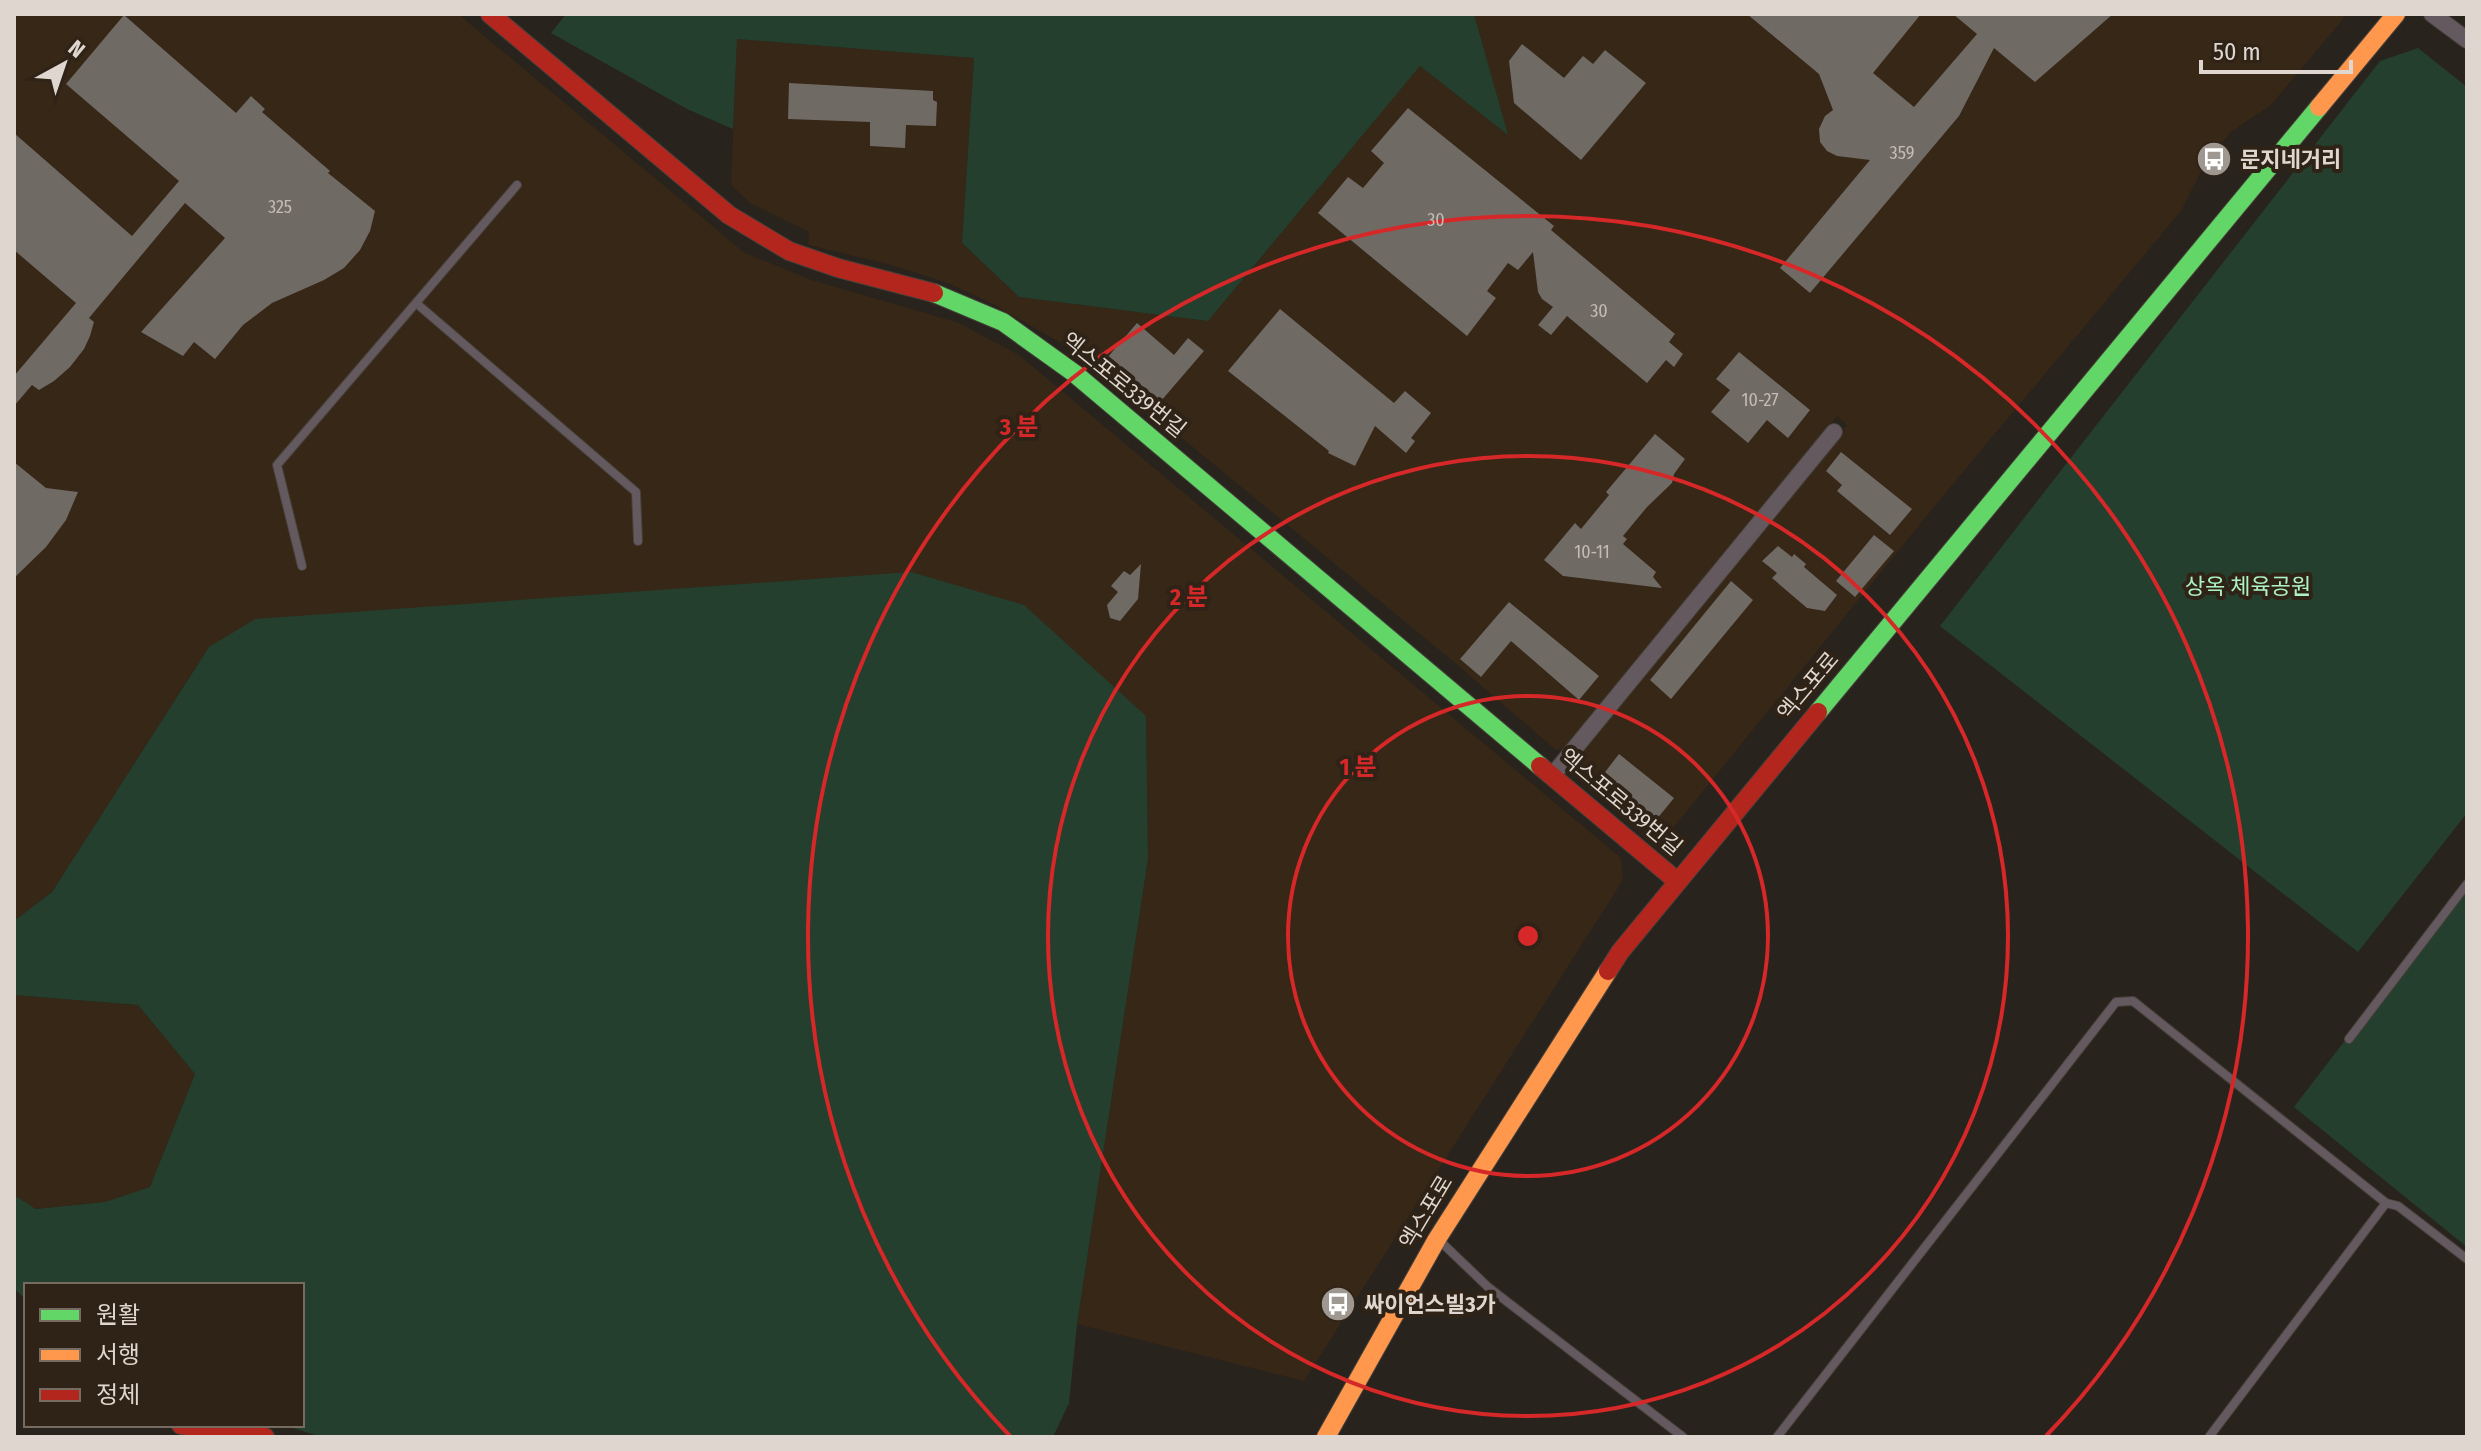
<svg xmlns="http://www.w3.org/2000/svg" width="2481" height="1451" font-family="'Fira Sans Condensed','Noto Sans KR',sans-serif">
	<rect width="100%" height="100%" fill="#29231d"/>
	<g fill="#362717">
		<path d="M14,14H458L745,253L812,280L959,323L1019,355L1621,858L1623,880L1304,1381L1077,1324L1148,859L1146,716L209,647L52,892L14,921Z"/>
		<path d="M1474,14H2343L2344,18L2271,105L2231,132L2205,164L2181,211L1938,502L1669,833L1657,836L1577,767V755L1847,425L1837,416L1566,748L1556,750L1455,663L1080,354L991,303L948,283L888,264L808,245L809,232L750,203L731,185L737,39L974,58L962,243L1019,297L1208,321L1420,66L1507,134Z"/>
		<path d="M14,995L138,1005L195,1074L150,1187L105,1202L36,1209L14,1195Z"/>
	</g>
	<g fill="#243f2d">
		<path d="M566,14H1474L1508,135L1420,66L1208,321L1019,297L962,243L974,58L737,39L733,129L687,109L551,33Z"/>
		<path d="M2418,48L2467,87V813L2358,952L1940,626L2380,61Z"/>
		<path d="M911,572L1024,605L1146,716L1148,859L1077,1324L1069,1403L1053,1437H321L284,1425H302V1285H26V1300L14,1288V1195L36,1209L105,1202L150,1187L195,1074L138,1005L14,995V921L52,892L209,647L255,619Z"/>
		<path d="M2467,881V1247L2294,1107Z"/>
	</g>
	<g fill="#706a65">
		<path d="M1747,14H1921L1873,73L1914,107L1977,34L1953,14H2113L2035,82L1994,48L1959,116L1810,293L1780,268L1870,160L1837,156L1827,151L1820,142L1819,129L1825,116L1833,110L1819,74Z"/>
		<path d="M124,15L236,113L251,96L265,109L262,112L330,171L328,173L375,211L370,231L360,250L344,268L324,280L272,303L243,325L215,359L194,342L183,356L141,332L225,238L185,203L89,318L94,322L90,336L84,349L70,367L54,381L39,390L32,385L14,406V376L76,303L14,250V133L132,236L179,181L66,84Z"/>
		<path d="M1522,44L1564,78L1583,56L1593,64L1605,50L1646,83L1581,160L1514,103L1509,61Z"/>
		<path d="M789,83L933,91V100L937,102L936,126L906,125L905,148L870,146V122L788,119Z"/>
		<path d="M1408,108L1554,226L1551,230L1675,334L1669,342L1683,354L1674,367L1666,360L1647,383L1567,316L1551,335L1538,325L1553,307L1542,299L1538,292L1533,252L1518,270L1508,263L1487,291L1496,298L1467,336L1318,213L1348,177L1363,188L1384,163L1371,151Z"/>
		<path d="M1280,309L1394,403L1405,391L1431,413L1411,438L1415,441L1406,453L1375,426L1355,466L1328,453L1329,451L1228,371Z"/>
		<path d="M1137,323L1174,355L1188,338L1204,351L1161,401L1107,358Z"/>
		<path d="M1739,352L1810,410L1788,438L1767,420L1748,443L1711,412L1730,390L1716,379Z"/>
		<path d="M1655,434L1685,459L1674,474L1672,483L1647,507L1623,536L1627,539L1623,544L1656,572L1653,577L1662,588L1563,576L1544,560L1575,523L1581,529L1609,495L1606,492Z"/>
		<path d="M1841,452L1912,509L1890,535L1837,491L1842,485L1826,471Z"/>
		<path d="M14,462L46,488L78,492L66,520L46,547L14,578Z"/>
		<path d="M1874,535L1894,551L1855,597L1836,581Z"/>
		<path d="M1778,546L1792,557L1794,554L1806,564L1804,567L1837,595L1825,611L1807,608L1772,578L1777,573L1762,561Z"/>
		<path d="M1141,564L1138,599L1120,621L1110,618L1107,605L1118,592L1111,586L1124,571L1130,575Z"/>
		<path d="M1731,581L1753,600L1671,699L1650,680Z"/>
		<path d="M1509,602L1599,676L1579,700L1511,641L1481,677L1460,659Z"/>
		<path d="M1619,754L1674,798L1652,825L1599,780Z"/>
	</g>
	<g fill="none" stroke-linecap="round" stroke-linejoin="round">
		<g stroke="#45403a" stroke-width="10">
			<g id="lane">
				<path d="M416,303L636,492L638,541"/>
				<path d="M302,566L277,465L517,185"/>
				<path d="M2349,1039L2467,884"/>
				<path d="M1441,1242L1488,1287L1683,1437"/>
				<path d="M1777,1437L2116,1002L2133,1001L2386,1203"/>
				<path d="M2209,1437L2386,1203L2398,1206L2467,1259"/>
			</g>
		</g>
		<g stroke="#45403a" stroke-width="18">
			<g id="street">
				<path d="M2432,14L2467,40"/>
				<path d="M1552,776L1834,432"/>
			</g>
		</g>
		<g stroke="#45403a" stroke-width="20">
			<g id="fast">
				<path d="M934,293L1003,322L1074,373L1540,766"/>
				<path d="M1818,712L2319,107"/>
			</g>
		</g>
		<g stroke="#45403a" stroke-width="20">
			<g id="slow">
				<path d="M2319,107L2396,14"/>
				<path d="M1326,1437L1437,1239L1608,971"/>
			</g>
		</g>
		<g stroke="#45403a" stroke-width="20">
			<g id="jam">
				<path d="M490,14L729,215L789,251L838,268L934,293"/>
				<path d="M1540,766L1677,881"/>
				<path d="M1608,971L1620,952L1818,712"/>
				<path d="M181,1425C209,1431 237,1429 265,1437"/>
			</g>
		</g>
		<use href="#lane" stroke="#64595e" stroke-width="8"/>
		<use href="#street" stroke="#64595e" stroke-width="16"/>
		<use href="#fast" stroke="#63d668" stroke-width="18"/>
		<use href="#slow" stroke="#ff974d" stroke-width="18"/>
		<use href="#jam" stroke="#b3261e" stroke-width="18"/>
	</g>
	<g fill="none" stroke="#d62828" stroke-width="4">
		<circle cx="1528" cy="936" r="240"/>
		<circle cx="1528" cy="936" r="480"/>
		<path d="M1010 1436A720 720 0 1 1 2046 1436"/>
	</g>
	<defs>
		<g id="bus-disc" transform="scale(1.8)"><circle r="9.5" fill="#9f9891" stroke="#2f2317"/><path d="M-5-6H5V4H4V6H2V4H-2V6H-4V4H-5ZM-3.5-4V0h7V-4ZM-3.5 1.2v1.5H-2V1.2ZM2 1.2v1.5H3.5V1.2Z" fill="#fff"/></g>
	</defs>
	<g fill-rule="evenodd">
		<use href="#bus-disc" x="2214" y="159"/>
		<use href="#bus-disc" x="1338" y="1304"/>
	</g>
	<g text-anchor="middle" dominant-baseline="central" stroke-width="8" stroke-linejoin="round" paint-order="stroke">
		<g font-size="18" fill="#c3bcb4">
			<text x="1902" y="153">359</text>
			<text x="280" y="207">325</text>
			<text x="1436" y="220">30</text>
			<text x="1599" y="311">30</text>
			<text x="1760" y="400">10-27</text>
			<text x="1592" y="552">10-11</text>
		</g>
		<g font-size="22" font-weight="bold" fill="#dfd7cf" stroke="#2f2317" text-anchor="start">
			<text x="2240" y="159">문지네거리</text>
			<text x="1364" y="1304">싸이언스빌3가</text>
		</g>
		<g font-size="22" fill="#dfd7cf" stroke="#2f2317">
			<text transform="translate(1124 385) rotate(39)">엑스포로339번길</text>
			<text transform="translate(1808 686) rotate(-50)">엑스포로</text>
			<text transform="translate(1621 802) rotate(40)">엑스포로339번길</text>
			<text transform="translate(1426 1212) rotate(-59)">엑스포로</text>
		</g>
		<g font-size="22" fill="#adf3c4" stroke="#2f2317">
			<text x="2248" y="586">상옥 체육공원</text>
		</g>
	</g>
	<circle cx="1528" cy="936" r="12" fill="#d62828" stroke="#2f2317" stroke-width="4"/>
	<g font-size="24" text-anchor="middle" font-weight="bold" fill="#d62828" stroke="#2f2317" stroke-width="8" stroke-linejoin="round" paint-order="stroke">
		<text x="1019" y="435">3 분</text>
		<text x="1189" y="605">2 분</text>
		<text x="1358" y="775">1 분</text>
	</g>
	<rect width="2481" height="1451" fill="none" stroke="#dfd7cf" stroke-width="32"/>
	<rect x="24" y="1283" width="280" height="144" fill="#2f2317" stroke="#756b61" stroke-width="2"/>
	<rect x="40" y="1309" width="40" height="12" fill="#63d668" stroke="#756b61" stroke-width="2"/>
	<text x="96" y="1323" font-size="24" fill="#dfd7cf">원활</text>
	<rect x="40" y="1349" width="40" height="12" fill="#ff974d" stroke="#756b61" stroke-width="2"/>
	<text x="96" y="1363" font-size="24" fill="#dfd7cf">서행</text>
	<rect x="40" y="1389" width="40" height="12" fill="#b3261e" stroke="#756b61" stroke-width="2"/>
	<text x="96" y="1403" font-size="24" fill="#dfd7cf">정체</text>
	<g transform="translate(64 64) rotate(40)" stroke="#2f2317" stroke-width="6" paint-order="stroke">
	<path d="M0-6L14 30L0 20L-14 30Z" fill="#dfd7cf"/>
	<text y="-12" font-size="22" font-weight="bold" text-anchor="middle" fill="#dfd7cf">N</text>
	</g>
	<path d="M2201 60v12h150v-12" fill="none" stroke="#dfd7cf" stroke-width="4"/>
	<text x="2213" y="60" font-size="24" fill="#dfd7cf" stroke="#2f2317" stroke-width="6" paint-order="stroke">50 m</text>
</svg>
